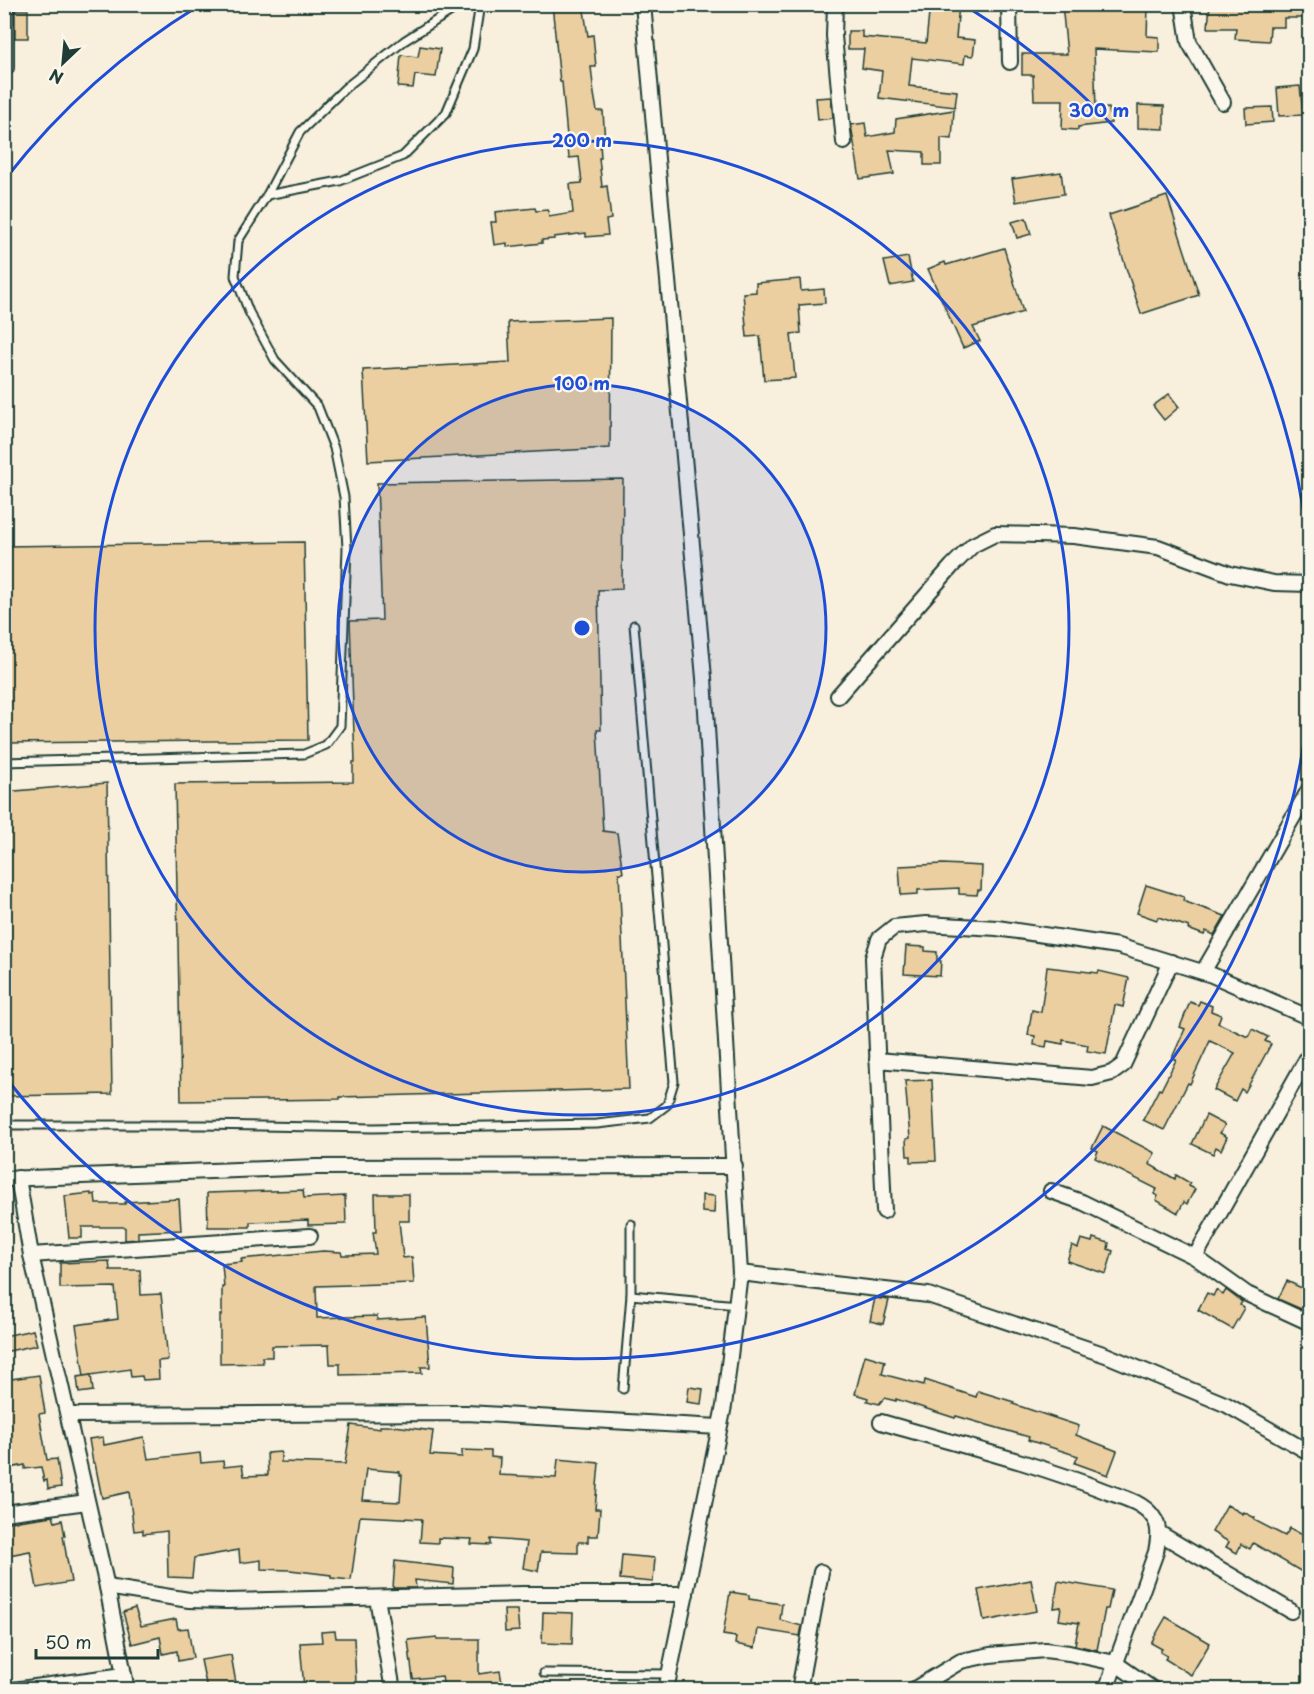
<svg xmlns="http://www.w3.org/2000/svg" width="1314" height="1694" font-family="'Playpen Sans',sans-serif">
	<rect width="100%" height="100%" fill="#f8efdd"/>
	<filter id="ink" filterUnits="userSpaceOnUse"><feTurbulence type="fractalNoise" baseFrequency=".0167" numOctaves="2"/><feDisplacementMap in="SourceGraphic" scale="12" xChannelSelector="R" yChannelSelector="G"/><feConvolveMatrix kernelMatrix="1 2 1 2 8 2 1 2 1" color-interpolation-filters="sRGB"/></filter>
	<g filter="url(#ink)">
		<g fill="#eccfa0" stroke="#1f3d34" stroke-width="1.5" fill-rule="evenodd">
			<path d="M552,4H583L588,36L593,35L596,67H591L594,94L597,111H603L605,143H600L601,158H599L602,187L607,186L611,219L606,220L608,235L586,237V233L554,237V239L542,240V243L507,247V243L494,245L491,222H496L495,212L535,208L536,211L548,210L549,217L573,213L570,184L582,183L579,157L569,158L562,82H560Z"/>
			<path d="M930,4H959L956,38L975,40L973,56L965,55L964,64L912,58L909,86L957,91L955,107L879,98L882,71L862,68L864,49H848V31H862V37L926,43Z"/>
			<path d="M1062,4L1148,6L1147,36L1159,37V52L1094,49L1096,109L1109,108L1111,123L1078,127V130L1062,129L1063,100H1034L1033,75H1022V54H1067Z"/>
			<path d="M1210,4H1310V18H1284V27H1270L1269,41L1235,39L1236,28H1208Z"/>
			<rect x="15" y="10" width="13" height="28"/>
			<path d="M420,46L440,49L436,77L415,75L413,88L398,87L401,55L418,57Z"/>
			<path d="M1300,86L1303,115L1279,116L1277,88Z"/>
			<path d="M831,97L833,118L818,120L816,98Z"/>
			<path d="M1138,105L1164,106V129L1138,128Z"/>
			<path d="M1272,107L1273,122L1246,124L1245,108Z"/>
			<path d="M954,110L952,139L941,138V165H924V152L889,150L894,174L860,179L851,125L865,123L867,137L895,132L896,119Z"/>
			<path d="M1061,172L1064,194L1016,202L1012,179Z"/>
			<path d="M1167,196L1199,295L1141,314L1109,215Z"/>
			<path d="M1026,218L1031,234L1017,238L1012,222Z"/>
			<path d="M1004,248L1023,312L973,327L980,341L963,348L928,269L945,262L946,265Z"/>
			<path d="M908,257L913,282L890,286L884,261Z"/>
			<path d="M800,279L801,291L824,289L825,303L799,305L801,333L791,334L795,378L764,380L760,336L747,337L743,293L756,292V283Z"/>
			<path d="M611,318L610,448L368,461L363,370L510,362L508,322Z"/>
			<path d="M1169,394L1179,407L1164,420L1153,406Z"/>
			<path d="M623,479L622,589L598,590L601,730H597L603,831L617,833L623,873H619L629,1089L340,1097V1099L181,1101L175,784L353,782V762H355L350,621L382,620L377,483Z"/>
			<path d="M304,542L308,740L4,743V546Z"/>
			<path d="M107,783L112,1094L4,1096V792Z"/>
			<path d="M943,864L982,866L981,890H978L977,895L959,894V888L918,890V894L901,895L899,866Z"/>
			<path d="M1146,885L1184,897L1183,901L1225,916L1214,935L1206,931L1204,935L1188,929L1189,927L1158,917L1157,920L1137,913Z"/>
			<path d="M906,946L925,947V951L937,952V960L941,961L940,976L904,974Z"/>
			<path d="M1047,967L1098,973L1099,971L1129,978L1123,1007L1115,1005L1106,1054L1087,1051L1088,1045L1063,1040V1044L1047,1041L1046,1047L1034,1045L1035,1036L1028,1035L1032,1010L1041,1012Z"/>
			<path d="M1200,1001L1212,1006L1211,1011L1221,1015L1218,1023L1248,1037L1252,1029L1268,1037L1265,1041L1271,1044L1245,1092L1241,1089L1235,1101L1214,1090L1235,1053L1210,1041L1190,1084L1188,1083L1164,1130L1143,1120L1159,1089L1161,1090L1176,1060L1172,1058L1185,1029L1180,1027L1190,1002L1198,1005Z"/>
			<path d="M932,1080L936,1161L911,1162V1156H907L906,1139L910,1138L905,1081Z"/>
			<path d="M1206,1115L1225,1125L1220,1133L1227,1137L1221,1150L1216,1147L1213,1154L1192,1144Z"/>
			<path d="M1103,1126L1155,1153L1149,1164L1175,1179L1176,1175L1190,1183L1189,1186L1195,1189L1187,1204L1184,1202L1178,1213L1156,1200L1158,1196L1154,1194L1157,1189L1095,1158L1098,1151L1092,1148Z"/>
			<path d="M303,1190L304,1198L345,1196L346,1224L308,1225V1220L250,1222V1227H208L207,1193Z"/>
			<path d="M91,1193V1195L95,1194L96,1204H125V1202L179,1199L181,1230L138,1232V1239L125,1240V1227H82V1238H69L65,1196Z"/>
			<path d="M375,1194H409V1221H399L403,1258L412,1257L414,1283L316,1286L317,1318L377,1316V1320L426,1317L430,1367H421L422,1373L340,1375V1364H330L329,1345L272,1346V1357H262L263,1363L220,1364V1315H222V1287H224L222,1264L242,1262L241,1259L323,1251L341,1252L342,1255H347L376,1254L373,1232H376Z"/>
			<path d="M702,1195L715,1196L714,1213L702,1212Z"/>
			<path d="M1093,1238L1109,1243L1108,1249L1113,1251L1106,1274L1067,1261L1072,1245L1078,1248L1081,1239L1092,1242Z"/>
			<path d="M109,1261L110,1270H140L141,1295L161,1294L168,1360L158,1361L159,1379L143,1380L142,1376L131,1377L130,1369L84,1376L76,1325L118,1319L115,1287L60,1288V1263Z"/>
			<path d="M1287,1281L1310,1292L1308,1312L1278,1299Z"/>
			<path d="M1216,1290L1223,1295L1226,1290L1242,1302L1240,1305L1244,1308L1232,1329L1198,1310L1207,1293L1213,1296Z"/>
			<path d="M875,1298L889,1300L883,1324L870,1321Z"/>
			<path d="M33,1330L37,1345L4,1352V1336Z"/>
			<path d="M865,1355L885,1361L882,1374L924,1385L925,1380L976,1397L978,1391L1014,1402L1013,1404L1079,1426L1076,1435L1117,1451L1108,1475L1075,1463L1078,1456L1028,1440L1029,1437L956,1416L955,1418L896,1399V1401L884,1398L879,1404L867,1401L868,1398L855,1394Z"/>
			<path d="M39,1375L45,1413L39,1414L47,1460L57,1459L61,1487L48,1489L47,1480L44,1481L41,1467L25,1469V1465L10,1468L4,1435V1380Z"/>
			<path d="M91,1375L93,1391L79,1393L77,1377Z"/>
			<path d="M689,1387L703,1389L701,1404L687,1402Z"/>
			<path d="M351,1425L380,1429V1426H394L433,1431L430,1455L462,1457V1450L491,1451V1457L500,1458L499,1475L556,1478L558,1459L599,1463L595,1509H600L598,1536H588V1542H578V1553L541,1552L538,1571L523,1568L527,1542L491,1539V1545L471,1544L472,1539L438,1538V1543L420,1542L422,1519L360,1516L351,1580L331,1578V1575L290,1570L261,1569V1560L240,1563L239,1550L194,1558L192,1578L168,1577L167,1531L143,1534V1530L134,1531L129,1492L102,1498L95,1463H93L89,1439L103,1437L104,1445L144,1437L148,1459L200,1453L201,1463L223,1461L224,1467L242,1465L244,1476L268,1475L267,1453L281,1452V1462L345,1464ZM366,1469L400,1472V1475H402L400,1502L362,1500Z"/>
			<path d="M1227,1505L1243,1514L1244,1512L1255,1518L1254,1520L1285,1536L1290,1528L1310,1539V1560L1302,1572L1253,1543L1250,1549L1241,1544L1237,1553L1226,1547L1229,1542L1212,1532Z"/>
			<path d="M53,1516L55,1522L62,1520L65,1536H63L71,1582L37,1588L30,1551L4,1556V1523Z"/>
			<path d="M622,1555L655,1558L653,1582L620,1579Z"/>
			<path d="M395,1561L454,1568L453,1584L415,1580L416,1588H393Z"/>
			<path d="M1031,1580L1037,1611L984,1621L978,1590Z"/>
			<path d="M1058,1581L1112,1590L1108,1609H1105L1097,1650L1075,1645L1079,1623L1059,1620L1061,1607L1054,1608Z"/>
			<path d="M730,1592L749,1595V1599L782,1604L780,1620L802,1626L800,1636L758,1629L755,1648L735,1644L736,1637L723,1635Z"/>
			<path d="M135,1608L141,1626L176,1619L178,1629L188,1628L193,1658L178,1661L177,1651L163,1654L160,1637L132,1644L123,1612Z"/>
			<path d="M504,1610H517L519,1631L505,1632Z"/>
			<path d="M543,1612L573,1613L572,1644L542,1643Z"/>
			<path d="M1166,1617L1210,1643L1191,1675L1165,1659L1167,1656L1160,1652L1162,1649L1151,1643Z"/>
			<path d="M335,1631L336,1638H354L356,1683L323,1685V1686L304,1688L300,1643L322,1642L321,1632Z"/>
			<path d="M437,1637V1639H479V1674L500,1671L503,1689H444L442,1676L413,1679L408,1640Z"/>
			<path d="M231,1655L237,1689H207L201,1660Z"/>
		</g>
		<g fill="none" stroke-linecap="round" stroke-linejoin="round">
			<g stroke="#1f3d34" stroke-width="11">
				<g id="service">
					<path d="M267,195L340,181L403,156L446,113L473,49L480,4"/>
					<path d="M4,762L304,754L326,745L340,726L347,548L344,497L334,448L318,407L275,360L249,312L235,276L238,241L267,195L300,132L345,88L404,41L451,11L457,4"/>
					<path d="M4,1125H202L373,1128L597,1124L650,1118L667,1105L674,1082L634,625"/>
					<path d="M631,1295L737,1305"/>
					<path d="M623,1389L631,1295V1224"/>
					<path d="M544,1673L670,1674"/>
				</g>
			</g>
			<g stroke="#1f3d34" stroke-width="18">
				<g id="minor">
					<path d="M643,4L704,678L740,1273L724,1406L666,1690"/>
					<path d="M835,4L834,36L844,142"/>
					<path d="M1009,4L1010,62"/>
					<path d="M1183,4L1189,42L1223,102"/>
					<path d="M4,68H6V4"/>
					<path d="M838,696L952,566L973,545L995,534L1074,536L1158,547L1230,574L1274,583L1310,584"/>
					<path d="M1203,972L1310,788"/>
					<path d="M877,1060L1092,1078L1112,1073L1123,1065L1171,962"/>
					<path d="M18,1178L31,1255L107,1587L127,1690"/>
					<path d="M4,1179L316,1167L735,1166"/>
					<path d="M1051,1191L1082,1202L1195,1257L1310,1053"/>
					<path d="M884,1211L873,958L879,939L894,927L926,924L997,928L1118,946L1212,975L1310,1018"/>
					<path d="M31,1255L310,1236"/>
					<path d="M1195,1257L1247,1294L1310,1323"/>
					<path d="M740,1273L928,1295L1106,1355L1227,1405L1310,1453"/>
					<path d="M68,1415L466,1413L719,1427"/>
					<path d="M881,1422C956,1444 1032,1462 1105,1491C1121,1497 1143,1502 1153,1517C1161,1527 1158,1540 1156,1552L1106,1690"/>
					<path d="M4,1513L87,1502"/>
					<path d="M1159,1533L1291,1611"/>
					<path d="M107,1587L189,1600L227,1601L523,1594H686"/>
					<path d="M377,1598L393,1690"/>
					<path d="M13,1690L124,1675"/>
					<path d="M799,1690L821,1572"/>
					<path d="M913,1690L961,1661L990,1655L1045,1650L1069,1653L1115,1663L1154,1690"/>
				</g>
			</g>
			<use href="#service" stroke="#fbf7ec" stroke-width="7"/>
			<use href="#minor" stroke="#fbf7ec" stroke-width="14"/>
		</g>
	</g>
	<circle cx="582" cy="628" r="244" fill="#1d4ed8" fill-opacity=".12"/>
	<g fill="none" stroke="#1d4ed8" stroke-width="3">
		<circle cx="582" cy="628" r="244"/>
		<circle cx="582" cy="628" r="487"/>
		<path d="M1309 704A731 731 0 0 1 6 1078M6 178A731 731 0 0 1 200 5M964 5A731 731 0 0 1 1309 552"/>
	</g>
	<circle cx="582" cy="628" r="9" fill="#1d4ed8" stroke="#fbf7ec" stroke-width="3"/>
	<g font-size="18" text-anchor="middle" font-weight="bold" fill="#1d4ed8" stroke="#fbf7ec" stroke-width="4.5" stroke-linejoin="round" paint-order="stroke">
		<text x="1099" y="117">300 m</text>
		<text x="582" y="147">200 m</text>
		<text x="582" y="390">100 m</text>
	</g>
	<rect width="1314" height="1694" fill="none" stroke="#fbf7ec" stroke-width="24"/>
	<rect x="12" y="12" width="1290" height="1670" fill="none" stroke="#1f3d34" stroke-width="2" filter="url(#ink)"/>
	<g transform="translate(63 63) rotate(206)" stroke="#fbf7ec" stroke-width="4.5" paint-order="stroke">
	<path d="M0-4.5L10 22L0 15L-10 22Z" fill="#1f3d34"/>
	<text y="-9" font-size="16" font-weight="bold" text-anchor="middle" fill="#1f3d34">N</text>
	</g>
	<path d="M36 1649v9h122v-9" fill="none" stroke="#1f3d34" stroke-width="3"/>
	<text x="45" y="1649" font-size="18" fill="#1f3d34" stroke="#fbf7ec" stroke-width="4.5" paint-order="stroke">50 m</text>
</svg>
